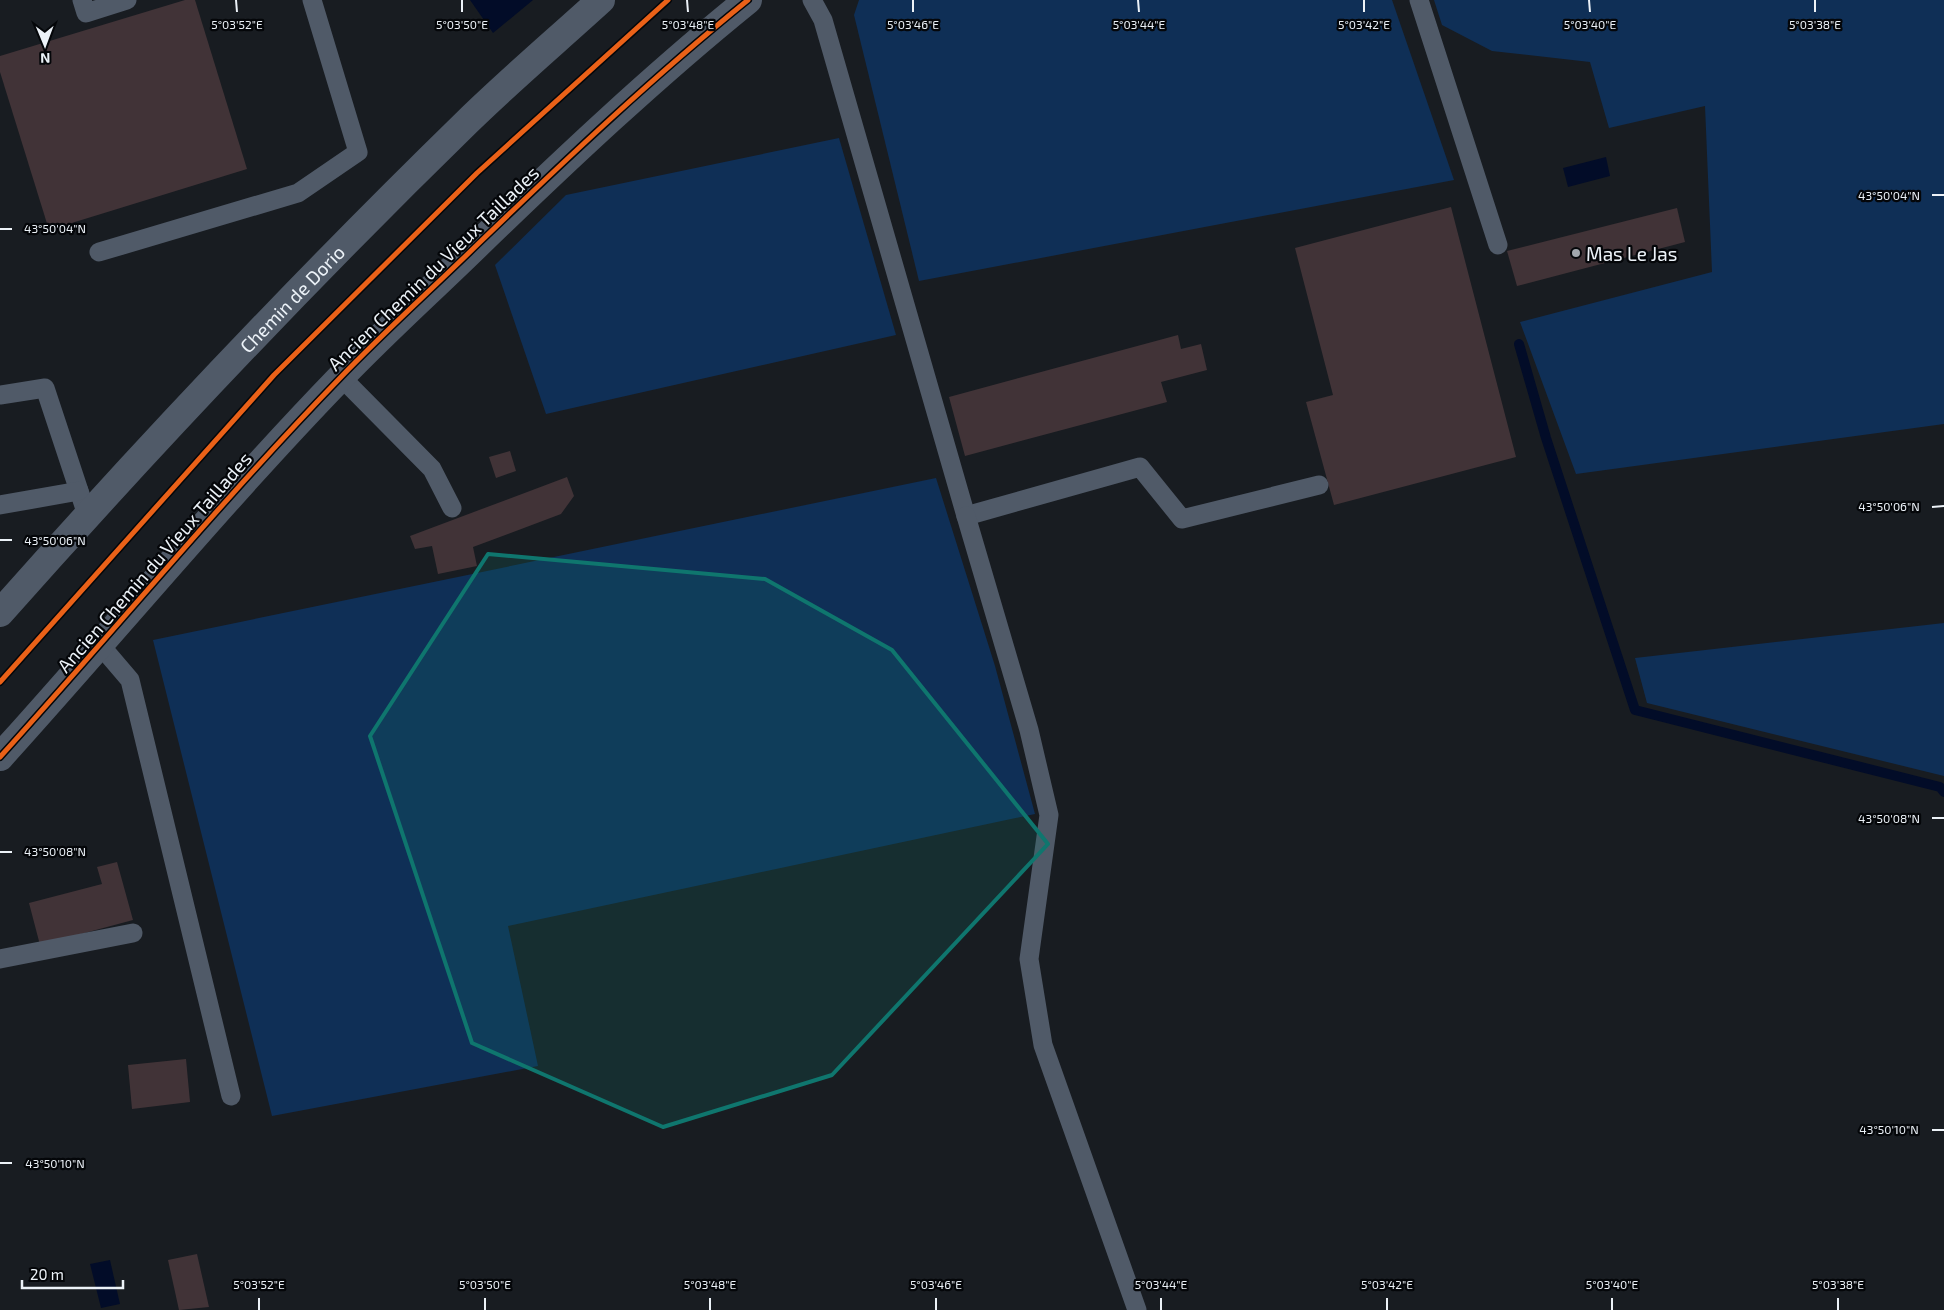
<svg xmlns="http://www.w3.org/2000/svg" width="1944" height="1310" font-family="'Exo 2',sans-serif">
	<rect width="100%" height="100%" fill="#181c21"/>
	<g fill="#0f2f56">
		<path d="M859,0H1392L1454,180L919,281L854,15Z"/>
		<path d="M1434,0H1944V424L1576,474L1520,322L1712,272L1705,106L1609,128L1590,62L1492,51L1442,25Z"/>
		<path d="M839,138L896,335L546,414L495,265L566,195Z"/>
		<path d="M936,478L995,666L1035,814L508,926L538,1066L272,1116L153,640Z"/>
		<path d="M1944,623V776L1647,703L1635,658Z"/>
	</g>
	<g fill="#020c28">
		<path d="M470,0H533L493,33Z"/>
		<path d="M1606,157L1610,176L1568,187L1563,168Z"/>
		<path d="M110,1260L120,1304L101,1308L90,1264Z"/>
	</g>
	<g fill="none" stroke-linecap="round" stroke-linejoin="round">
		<path stroke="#020c28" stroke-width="10" d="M1519,344L1546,438L1635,710L1940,787L1944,792"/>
	</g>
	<g fill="#413337">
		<path d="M185,0H195L247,169L49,230L0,72V56Z"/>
		<path d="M1451,207L1516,457L1334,505L1306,402L1333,395L1295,248Z"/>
		<path d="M1677,208L1685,242L1517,286L1507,251Z"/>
		<path d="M1178,335L1181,349L1201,344L1207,370L1161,382L1167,402L965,456L949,397Z"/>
		<path d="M510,451L516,471L496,478L489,457Z"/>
		<path d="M567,477L574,496L561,514L473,547L477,566L438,574L432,546L415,549L410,536Z"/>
		<path d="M117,862L133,920L40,945L29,903L102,884L97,867Z"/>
		<path d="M186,1059L190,1102L132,1109L128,1065Z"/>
		<path d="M197,1254L209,1307L179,1310L168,1260Z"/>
	</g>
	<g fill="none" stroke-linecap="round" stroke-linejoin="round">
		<g stroke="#505a68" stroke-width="19">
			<path d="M82,0L86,13L127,0"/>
			<path d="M812,0L823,20L966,516L1140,467L1182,519L1319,485"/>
			<path d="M1419,0L1498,245"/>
			<path d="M99,252L298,193L358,152L312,0"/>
			<path d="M341,377L432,469L452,508"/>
			<path d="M0,395L45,388L87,515"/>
			<path d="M0,505L79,491"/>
			<path d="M966,516L1029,730L1049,815L1029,959L1043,1045L1137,1310"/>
			<path d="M101,646L130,680L231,1096"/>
			<path d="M0,959L133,933"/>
		</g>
		<g stroke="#505a68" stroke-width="28">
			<path id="s1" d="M0,613C150,444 305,280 467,122C510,80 556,41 601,0"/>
			<path d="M0,757C114,631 222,500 340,378C384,332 432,289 478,244C565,160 654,76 748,0"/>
		</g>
		<g stroke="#040609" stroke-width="8">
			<g id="cycleway">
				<path d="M0,682L274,375L477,173L668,0"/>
				<path d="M0,757C114,631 222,500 340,378C384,332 432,289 478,244C565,160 654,76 748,0"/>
			</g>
		</g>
		<use href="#cycleway" stroke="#ea6118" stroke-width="5"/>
	</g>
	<path fill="#0f766e" fill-opacity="0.2" stroke="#0f766e" stroke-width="4" stroke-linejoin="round" d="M488,554L765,579L892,650L1048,844L832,1075L663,1127L472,1043L370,736Z"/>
	<path fill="none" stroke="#ecf2f8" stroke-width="2" d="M236,0L237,12M462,0V12M687,0L688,12M913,0V12M1138,0L1139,12M1364,0V12M1589,0L1590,12M1815,0V12M1932,195H1944M0,229H12M1932,507L1944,506M0,540H12M1932,818H1944M0,852H12M1932,1130H1944M0,1163H12M259,1298V1310M485,1298V1310M710,1298V1310M936,1298V1310M1161,1298V1310M1387,1298V1310M1612,1298V1310M1838,1298V1310"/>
	<circle fill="#a2a7ad" stroke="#040609" stroke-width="2" cx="1576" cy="253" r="5"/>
	<g text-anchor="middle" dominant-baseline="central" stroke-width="4.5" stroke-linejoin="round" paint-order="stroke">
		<g font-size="19" fill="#ecf2f8" stroke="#040609" text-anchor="start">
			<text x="1586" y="253">Mas Le Jas</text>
		</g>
		<g font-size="19" fill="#ecf2f8" stroke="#040609">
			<text transform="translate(433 268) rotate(-44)">Ancien Chemin du Vieux Taillades</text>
			<text stroke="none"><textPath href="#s1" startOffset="429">Chemin de Dorio</textPath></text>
			<text transform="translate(154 562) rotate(-49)">Ancien Chemin du Vieux Taillades</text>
		</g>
	</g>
	<g font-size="12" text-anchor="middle" fill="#ecf2f8" stroke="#040609" stroke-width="4.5" stroke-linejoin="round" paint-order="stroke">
		<text x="237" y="29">5°03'52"E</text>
		<text x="462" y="29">5°03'50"E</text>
		<text x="688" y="29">5°03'48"E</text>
		<text x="913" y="29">5°03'46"E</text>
		<text x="1139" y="29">5°03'44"E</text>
		<text x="1364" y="29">5°03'42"E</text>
		<text x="1590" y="29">5°03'40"E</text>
		<text x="1815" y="29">5°03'38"E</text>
		<text x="1889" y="200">43°50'04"N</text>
		<text x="55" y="233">43°50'04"N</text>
		<text x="1889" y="511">43°50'06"N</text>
		<text x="55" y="545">43°50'06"N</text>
		<text x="1889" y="823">43°50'08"N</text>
		<text x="55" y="856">43°50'08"N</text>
		<text x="1889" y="1134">43°50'10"N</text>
		<text x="55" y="1168">43°50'10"N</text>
		<text x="259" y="1289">5°03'52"E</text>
		<text x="485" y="1289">5°03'50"E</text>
		<text x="710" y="1289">5°03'48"E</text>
		<text x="936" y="1289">5°03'46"E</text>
		<text x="1161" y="1289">5°03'44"E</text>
		<text x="1387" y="1289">5°03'42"E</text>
		<text x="1612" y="1289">5°03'40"E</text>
		<text x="1838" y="1289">5°03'38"E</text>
	</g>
	<g transform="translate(45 45) rotate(179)" stroke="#040609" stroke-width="4" paint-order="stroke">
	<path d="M0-4L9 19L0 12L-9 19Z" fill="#ecf2f8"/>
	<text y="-8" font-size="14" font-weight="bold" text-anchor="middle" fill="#ecf2f8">N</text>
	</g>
	<path d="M22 1280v8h101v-8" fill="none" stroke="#ecf2f8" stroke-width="2.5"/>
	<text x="30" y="1280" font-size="15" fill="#ecf2f8" stroke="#040609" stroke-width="4" paint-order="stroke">20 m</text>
</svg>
